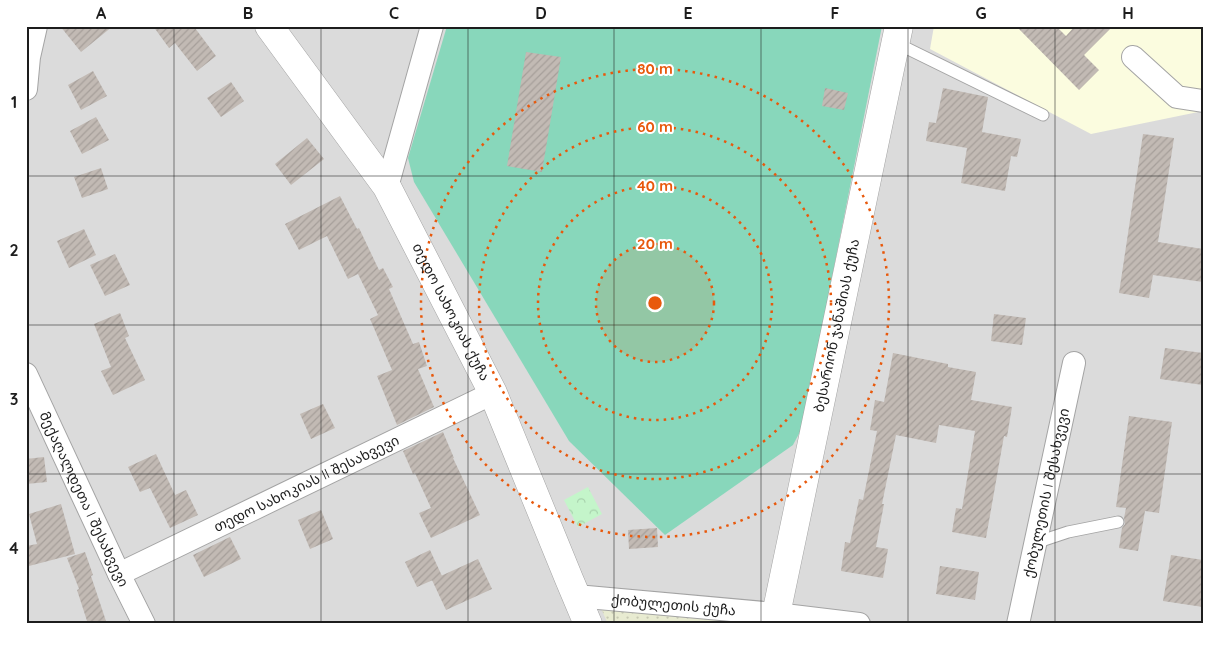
<svg xmlns="http://www.w3.org/2000/svg" width="1229" height="650" font-family="Quicksand,'Noto Sans Georgian',sans-serif">
	<defs>
		<pattern id="farmland-dots" width="8" height="8" patternUnits="userSpaceOnUse" patternTransform="scale(1.25)"><rect width="8" height="8" fill="#e8ebd1"/><path d="M2 2h.1M6 6h.1" fill="none" stroke="#c7c9b3" stroke-width="1.8" stroke-linecap="round"/></pattern>
		<pattern id="park-crowns" width="20" height="18" patternUnits="userSpaceOnUse" patternTransform="scale(1.25)"><rect width="20" height="18" fill="#c4f5ca"/><path d="M2 6a3 3 0 1 1 6 0M12 15a3 3 0 1 1 6 0" fill="none" stroke="#a8d2ad"/></pattern>
		<pattern id="building-hatch" width="6" height="6" patternUnits="userSpaceOnUse" patternTransform="scale(1.25)"><rect width="6" height="6" fill="#c2bab4"/><path d="M-1 1l2-2M0 6l6-6M5 7l2-2" fill="none" stroke="#a69f9a"/></pattern>
	</defs>
	<rect width="100%" height="100%" fill="#eeebe4"/>
	<rect fill="#dbdbdb" x="26" y="26" width="1177" height="598"/>
	<path fill="#fbfcdf" d="M934,26H1203V111L1091,134L930,49Z"/>
	<path fill="url(#farmland-dots)" d="M599,604L723,615L721,624H608Z"/>
	<path fill="url(#park-crowns)" d="M588,487L602,514L578,527L564,500Z"/>
	<path fill="#88d7bb" d="M447,26H882L802,428L793,445L665,535L569,441L414,182L408,158Z"/>
	<g fill="url(#building-hatch)">
		<path d="M60,26H113L81,52Z"/>
		<path d="M153,26H197L195,28L216,56L197,71L175,43L169,48Z"/>
		<path d="M1016,26H1056L1066,36L1075,26H1113L1084,55L1099,70L1079,90Z"/>
		<path d="M526,52L561,57L542,172L507,166Z"/>
		<path d="M93,71L107,96L81,110L68,85Z"/>
		<path d="M231,82L244,101L221,117L207,98Z"/>
		<path d="M825,88L848,93L844,110L822,106Z"/>
		<path d="M943,88L988,97L982,132L1021,139L1017,157L1011,156L1005,191L961,183L967,148L926,141L929,122L936,123Z"/>
		<path d="M96,117L109,140L82,154L70,131Z"/>
		<path d="M1143,134L1174,138L1158,242L1203,249V282L1153,275L1149,298L1119,293Z"/>
		<path d="M307,138L324,159L291,185L275,164Z"/>
		<path d="M101,168L108,189L82,198L74,177Z"/>
		<path d="M340,196L357,229L359,228L379,270L383,268L393,287L389,289L413,344L419,342L427,366L418,369L434,407L397,425L377,376L392,370L370,319L378,315L358,274L348,279L327,236L299,250L285,224Z"/>
		<path d="M84,229L96,255L69,268L57,241Z"/>
		<path d="M115,254L130,285L105,296L90,265Z"/>
		<path d="M120,313L129,336L125,338L145,380L113,395L101,371L111,367L94,324Z"/>
		<path d="M994,314L1026,318L1022,345L991,341Z"/>
		<path d="M1165,348L1203,353V385L1160,379Z"/>
		<path d="M893,353L948,364V367L976,372L971,400L1012,407L1007,437L1004,436L986,538L952,532L956,508L962,509L975,431L939,425L936,443L896,435L882,504H884L876,547L888,549L883,578L841,571L845,542L850,543L859,499L863,500L877,431L870,430L875,400L884,402Z"/>
		<path d="M323,404L335,428L311,439L300,414Z"/>
		<path d="M1129,416L1172,422L1159,513L1145,511L1138,551L1119,548L1122,528L1125,524L1124,518L1126,508L1116,507Z"/>
		<path d="M443,432L454,458H453L480,515L431,538L419,513L431,508L415,473L413,474L403,451Z"/>
		<path d="M156,454L175,495L186,490L198,515L170,528L150,488L140,492L128,467Z"/>
		<path d="M44,457L47,482L26,484V459Z"/>
		<path d="M61,504L75,554L29,566L26,557V546L37,544L29,514Z"/>
		<path d="M321,510L333,539L310,549L298,520Z"/>
		<path d="M657,528L658,547L629,549L628,530Z"/>
		<path d="M230,537L241,559L204,577L193,555Z"/>
		<path d="M430,550L442,576L417,587L405,562Z"/>
		<path d="M85,552L93,575L91,576L107,624H88L77,590L79,589L67,558Z"/>
		<path d="M1171,555L1203,560V607L1163,601Z"/>
		<path d="M478,559L492,589L446,610L432,580Z"/>
		<path d="M940,566L979,572L975,600L936,594Z"/>
	</g>
	<g fill="none" stroke-linecap="round" stroke-linejoin="round">
		<g stroke="#a4a4a4" stroke-width="13">
			<g id="service">
				<path d="M896,43L1043,115"/>
				<path d="M1035,543L1068,532L1118,522"/>
			</g>
		</g>
		<g stroke="#a4a4a4" stroke-width="24">
			<g id="minor">
				<path d="M1133,57L1177,97L1203,101"/>
				<path d="M26,89L29,57L36,26"/>
				<path d="M387,187L432,26"/>
				<path id="s1" d="M26,374L119,574L144,624"/>
				<path id="s2" d="M119,574L493,393"/>
				<path id="s3" d="M576,596L776,614L859,624"/>
				<path id="s4" d="M1018,624L1074,363"/>
			</g>
		</g>
		<g stroke="#a4a4a4" stroke-width="29">
			<g id="tertiary">
				<path id="s5" d="M269,26L387,187L493,393L569,579L588,624"/>
				<path id="s6" d="M774,624L899,26"/>
			</g>
		</g>
		<use href="#service" stroke="#fff" stroke-width="11"/>
		<use href="#minor" stroke="#fff" stroke-width="22"/>
		<use href="#tertiary" stroke="#fff" stroke-width="28"/>
	</g>
	<path fill="none" stroke="#1d1d1d" stroke-width="1" stroke-opacity="0.55" d="M174,26V624M321,26V624M468,26V624M614,26V624M761,26V624M908,26V624M1055,26V624M26,176H1203M26,325H1203M26,474H1203"/>
	<circle cx="655" cy="303" r="59" fill="#e8590c" fill-opacity=".12"/>
	<g fill="none" stroke="#e8590c" stroke-width="2.5" stroke-dasharray="2.5 5">
		<circle cx="655" cy="303" r="59"/>
		<circle cx="655" cy="303" r="117"/>
		<circle cx="655" cy="303" r="176"/>
		<circle cx="655" cy="303" r="234"/>
	</g>
	<g text-anchor="middle" dominant-baseline="central" stroke-width="4" stroke-linejoin="round" paint-order="stroke">
		<g font-size="14" fill="#1d1d1d" stroke="#fff">
			<text stroke="none"><textPath href="#s5" startOffset="340">თედო სახოკიას ქუჩა</textPath></text>
			<text stroke="none"><textPath href="#s6" startOffset="305">ბესარიონ ჯანაშიას ქუჩა</textPath></text>
			<text stroke="none"><textPath href="#s2" startOffset="208">თედო სახოკიას II შესახვევი</textPath></text>
			<text stroke="none"><textPath href="#s4" startOffset="134">ქობულეთის I შესახვევი</textPath></text>
			<text stroke="none"><textPath href="#s1" startOffset="138">მექაღალდეთა I შესახვევი</textPath></text>
			<text stroke="none"><textPath href="#s3" startOffset="98">ქობულეთის ქუჩა</textPath></text>
		</g>
	</g>
	<circle cx="655" cy="303" r="8" fill="#e8590c" stroke="#fff" stroke-width="2.5"/>
	<g font-size="15" text-anchor="middle" font-weight="bold" fill="#e8590c" stroke="#fff" stroke-width="4" stroke-linejoin="round" paint-order="stroke">
		<text x="655" y="74">80 m</text>
		<text x="655" y="132">60 m</text>
		<text x="655" y="191">40 m</text>
		<text x="655" y="249">20 m</text>
	</g>
	<rect width="1229" height="650" fill="none" stroke="#ffffff" stroke-width="55"/>
	<rect x="28" y="28" width="1174" height="594" fill="none" stroke="#1d1d1d" stroke-width="2"/>
	<g font-size="16" text-anchor="middle" font-weight="bold" fill="#1d1d1d">
		<text x="101" y="19">A</text>
		<text x="248" y="19">B</text>
		<text x="394" y="19">C</text>
		<text x="541" y="19">D</text>
		<text x="688" y="19">E</text>
		<text x="835" y="19">F</text>
		<text x="981" y="19">G</text>
		<text x="1128" y="19">H</text>
		<text x="14" y="108">1</text>
		<text x="14" y="256">2</text>
		<text x="14" y="405">3</text>
		<text x="14" y="554">4</text>
	</g>
</svg>
